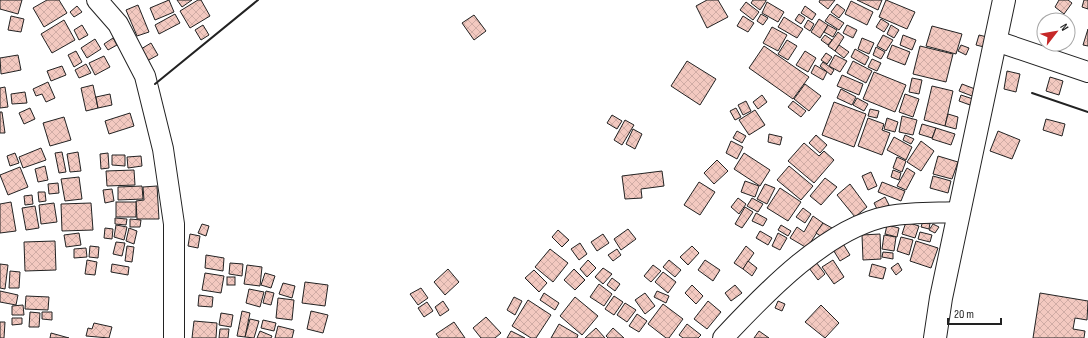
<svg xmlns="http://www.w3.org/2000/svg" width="1088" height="338" font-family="'Sofia Sans Condensed',sans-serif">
	<defs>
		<pattern id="building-cross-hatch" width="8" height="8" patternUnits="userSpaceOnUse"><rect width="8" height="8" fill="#f3c9c0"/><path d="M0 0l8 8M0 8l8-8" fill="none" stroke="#d0aca5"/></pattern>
	</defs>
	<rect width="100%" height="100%" fill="#fff"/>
	<g fill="url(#building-cross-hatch)" stroke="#222">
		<path d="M0,0H22L18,14L0,9Z"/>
		<path d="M47,0H59L67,13L44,27L33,8Z"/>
		<path d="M169,0L174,12L155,20L150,8Z"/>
		<path d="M177,0H192L182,7Z"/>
		<path d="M198,0H201L210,16L190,28L180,11Z"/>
		<path d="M707,0H718L728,17L707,28L696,6Z"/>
		<path d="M753,0H766V1L760,10L751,3Z"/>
		<path d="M820,0H835L828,9L819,2Z"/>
		<path d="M857,0H882L878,10Z"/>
		<path d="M886,0L915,12L907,29L879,17Z"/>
		<path d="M1059,0H1068L1072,3L1064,14L1055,7Z"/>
		<path d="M1084,0H1088V9L1082,7Z"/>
		<path d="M851,1L873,12L867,25L845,14Z"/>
		<path d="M746,2L759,12L753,20L740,10Z"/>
		<path d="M767,2L784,12L778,22L762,13Z"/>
		<path d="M837,4L845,10L839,18L831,12Z"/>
		<path d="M138,5L149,32L137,36L126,10Z"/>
		<path d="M77,6L82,12L74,17L70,12Z"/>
		<path d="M805,6L816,14L812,20L801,13Z"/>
		<path d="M175,14L180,23L159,34L155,25Z"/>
		<path d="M761,14L768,18L763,25L757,21Z"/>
		<path d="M799,14L805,18L801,24L795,20Z"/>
		<path d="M830,14L844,23L839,30L825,21Z"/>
		<path d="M474,15L486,31L474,40L462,23Z"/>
		<path d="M11,16L24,19L21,32L8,30Z"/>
		<path d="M743,16L754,23L748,32L737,26Z"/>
		<path d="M784,17L803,29L797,38L778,27Z"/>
		<path d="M819,19L828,25L820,38L811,32Z"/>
		<path d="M881,19L889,24L884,32L876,27Z"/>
		<path d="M64,20L75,40L52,53L41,34Z"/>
		<path d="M808,20L814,24L810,31L804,27Z"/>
		<path d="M82,25L88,35L79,40L74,30Z"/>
		<path d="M203,25L209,35L201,40L195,30Z"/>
		<path d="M828,25L837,30L833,37L824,32Z"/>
		<path d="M847,25L857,30L853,38L843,33Z"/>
		<path d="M891,25L899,30L894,38L887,34Z"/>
		<path d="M932,26L962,34L956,54L926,46Z"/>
		<path d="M772,27L787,35L778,51L763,43Z"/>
		<path d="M1088,29V46L1083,45Z"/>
		<path d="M838,32L844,37L835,51L828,46Z"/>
		<path d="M825,35L832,40L828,45L821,40Z"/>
		<path d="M883,35L893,40L886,51L877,46Z"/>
		<path d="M903,35L916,40L912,50L900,45Z"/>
		<path d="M979,35L987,37L984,47L976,45Z"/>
		<path d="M113,38L117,45L108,50L104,44Z"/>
		<path d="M862,38L874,43L869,54L858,49Z"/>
		<path d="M95,39L101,49L87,58L81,48Z"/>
		<path d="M787,40L797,46L788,60L778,54Z"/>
		<path d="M151,43L158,55L147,61L141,49Z"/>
		<path d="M839,45L849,52L844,58L835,51Z"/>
		<path d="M892,45L910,52L905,65L887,58Z"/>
		<path d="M961,45L969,48L966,55L958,51Z"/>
		<path d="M764,46L809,77L793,99L749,68Z"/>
		<path d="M920,46L953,54L946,82L913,74Z"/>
		<path d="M876,47L885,52L881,59L873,55Z"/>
		<path d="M855,49L869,57L865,65L851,57Z"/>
		<path d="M76,51L82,62L74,67L68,55Z"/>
		<path d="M805,51L816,58L808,72L796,65Z"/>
		<path d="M826,53L832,57L827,64L821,60Z"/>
		<path d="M18,55L21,70L1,74L0,58Z"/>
		<path d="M835,55L847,61L840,72L829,66Z"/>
		<path d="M104,56L110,67L95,75L89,63Z"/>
		<path d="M872,59L881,63L877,71L868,67Z"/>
		<path d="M687,61L716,79L700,105L671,86Z"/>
		<path d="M853,61L872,71L866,83L847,73Z"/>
		<path d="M823,62L834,70L831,75L820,66Z"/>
		<path d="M86,64L91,73L79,78L75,70Z"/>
		<path d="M815,65L827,72L823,80L811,73Z"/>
		<path d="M62,66L66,75L51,81L47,71Z"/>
		<path d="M1007,71L1020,74L1016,92L1004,89Z"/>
		<path d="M874,72L906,85L895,112L863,99Z"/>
		<path d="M842,75L863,84L859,95L837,86Z"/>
		<path d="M1050,77L1063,81L1059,95L1046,91Z"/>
		<path d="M912,78L922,80L919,94L909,92Z"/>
		<path d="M48,82L55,98L46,102L42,94L36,96L33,89Z"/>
		<path d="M805,84L821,96L809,111L794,99Z"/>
		<path d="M962,84L975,89L972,96L959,91Z"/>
		<path d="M93,85L98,108L86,111L81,88Z"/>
		<path d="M932,86L953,91L945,126L924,120Z"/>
		<path d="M5,87L8,107L0,108V88Z"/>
		<path d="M841,89L856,97L852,105L837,98Z"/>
		<path d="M25,92L27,103L12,104L11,94Z"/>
		<path d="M110,94L112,105L98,108L96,97Z"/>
		<path d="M905,94L919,99L913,117L899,112Z"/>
		<path d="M762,95L767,102L758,109L753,102Z"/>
		<path d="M961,95L973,99L970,105L959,101Z"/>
		<path d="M857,98L868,104L864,111L853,105Z"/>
		<path d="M746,101L751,111L743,115L738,105Z"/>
		<path d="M793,101L806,111L801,117L788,107Z"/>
		<path d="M834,102L866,114L854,147L822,135Z"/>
		<path d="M30,108L35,119L24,124L19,113Z"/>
		<path d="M736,108L741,117L735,120L730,111Z"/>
		<path d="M870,109L879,111L877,118L868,116Z"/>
		<path d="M755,110L765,125L749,135L739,120Z"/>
		<path d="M0,112H2L5,133H0Z"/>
		<path d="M130,113L134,126L109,134L105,121Z"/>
		<path d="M948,114L958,117L956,129L945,126Z"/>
		<path d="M612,115L622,121L617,129L607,123Z"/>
		<path d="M902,116L917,120L913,135L899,132Z"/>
		<path d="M64,117L71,140L50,146L43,123Z"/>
		<path d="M868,118L884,124L882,130L890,133L882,155L858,146Z"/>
		<path d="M887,118L898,122L895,132L884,129Z"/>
		<path d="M1046,119L1065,124L1062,136L1043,130Z"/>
		<path d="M625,120L634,125L622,145L614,140Z"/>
		<path d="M922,124L936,128L932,138L919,134Z"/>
		<path d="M936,128L955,134L951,145L932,139Z"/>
		<path d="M633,129L642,134L635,149L626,144Z"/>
		<path d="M737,131L746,136L742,143L733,138Z"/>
		<path d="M998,131L1020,140L1012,159L990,151Z"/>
		<path d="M769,134L782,137L780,145L768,142Z"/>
		<path d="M816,135L827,145L820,153L809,143Z"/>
		<path d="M905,135L914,139L911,144L903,140Z"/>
		<path d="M894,137L912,147L906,160L887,150Z"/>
		<path d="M731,141L743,147L737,159L726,153Z"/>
		<path d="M921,141L934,151L921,171L907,162Z"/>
		<path d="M804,143L819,156L824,151L834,160L814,183L788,161Z"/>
		<path d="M41,148L46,160L23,168L19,157Z"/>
		<path d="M62,152L66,172L59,173L55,153Z"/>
		<path d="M78,152L81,171L70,172L67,154Z"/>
		<path d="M15,153L19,163L10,166L7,156Z"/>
		<path d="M108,153L109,168L101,169L100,154Z"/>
		<path d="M744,153L770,170L760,186L734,169Z"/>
		<path d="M112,155H125V166L112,165Z"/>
		<path d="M141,156L142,166L128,168L127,157Z"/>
		<path d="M938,156L958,162L952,179L933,174Z"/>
		<path d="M897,157L906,161L902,172L893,168Z"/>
		<path d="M717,160L728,171L714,184L704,173Z"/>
		<path d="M45,166L48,180L38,182L35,169Z"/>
		<path d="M789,166L813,186L801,200L777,180Z"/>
		<path d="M20,167L28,187L8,195L0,175Z"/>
		<path d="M907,168L915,173L906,190L897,186Z"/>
		<path d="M134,170L135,185L107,186L106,171Z"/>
		<path d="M893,170L901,173L899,180L891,177Z"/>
		<path d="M662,171L664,186L641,189L642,198L625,199L622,176Z"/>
		<path d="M871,172L877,186L868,190L862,176Z"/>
		<path d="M933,176L951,181L948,193L930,188Z"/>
		<path d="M79,177L82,199L65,201L61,179Z"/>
		<path d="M825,178L837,187L821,205L810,196Z"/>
		<path d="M745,181L759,186L755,197L741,192Z"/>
		<path d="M699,182L715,192L700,215L684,205Z"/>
		<path d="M882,182L905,191L901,201L878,192Z"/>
		<path d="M58,183L59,193L49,194L48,184Z"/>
		<path d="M765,184L775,188L767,204L757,199Z"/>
		<path d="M850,184L867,207L855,217L837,195Z"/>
		<path d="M142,186L143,199L118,200V187Z"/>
		<path d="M157,186L159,219H137L136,201L144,200L143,187Z"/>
		<path d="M780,188L801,202L788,221L767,208Z"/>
		<path d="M112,189L114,201L105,203L103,190Z"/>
		<path d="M38,192H45L46,201L39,202Z"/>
		<path d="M32,195L33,204L25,205L24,196Z"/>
		<path d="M885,197L889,205L878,211L874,203Z"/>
		<path d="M738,198L746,204L739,214L731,207Z"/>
		<path d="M752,198L763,204L758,212L747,206Z"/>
		<path d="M11,202L16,231L0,233V204Z"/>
		<rect x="116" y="202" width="20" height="15"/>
		<path d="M54,203L57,222L41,224L39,205Z"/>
		<path d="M91,203L93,230L62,231L61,204Z"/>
		<path d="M35,206L39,228L26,230L22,208Z"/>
		<path d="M745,207L753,212L742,228L735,224Z"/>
		<path d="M803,208L811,214L805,223L796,217Z"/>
		<path d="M756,213L767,219L763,226L752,221Z"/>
		<path d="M813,216L823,223L807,248L790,238L797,227L804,232Z"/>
		<path d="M115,218L127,219L126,225L115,224Z"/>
		<path d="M130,219L141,220L140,227H130Z"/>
		<path d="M923,221L930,223L929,229L921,227Z"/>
		<path d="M906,222L919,226L915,238L902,234Z"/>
		<path d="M823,223L832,228L825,239L816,233Z"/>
		<path d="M202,224L209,226L206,236L198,233Z"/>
		<path d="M933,224L939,227L935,233L929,230Z"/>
		<path d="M116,225L127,227L124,240L114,237Z"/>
		<path d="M781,225L791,231L788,236L778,230Z"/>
		<path d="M887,225L899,228L897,237L885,234Z"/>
		<path d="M105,228L113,229L112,239L104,238Z"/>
		<path d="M129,228L137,231L134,244L126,241Z"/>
		<path d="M628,229L636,239L621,250L614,239Z"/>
		<path d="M558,230L569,240L562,247L552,237Z"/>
		<path d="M760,231L772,238L768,245L756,238Z"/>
		<path d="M920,232L932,235L930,242L918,239Z"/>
		<path d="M79,233L81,245L66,247L64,235Z"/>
		<path d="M778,233L787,238L780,250L772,246Z"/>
		<path d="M190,234L200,236L198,248L188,246Z"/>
		<path d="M603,234L609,243L597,251L591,242Z"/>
		<path d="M880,234L881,259L863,260L862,235Z"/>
		<path d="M884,235L896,237L894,251L882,249Z"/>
		<path d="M901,237L913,240L909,255L897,251Z"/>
		<path d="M55,241L56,270L25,271L24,242Z"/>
		<path d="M916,241L938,248L931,268L910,261Z"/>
		<path d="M116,242L125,243L122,256L113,254Z"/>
		<path d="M842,242L850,255L840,261L832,248Z"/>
		<path d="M580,243L587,254L579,260L571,249Z"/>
		<path d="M90,246L99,247L98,258L89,257Z"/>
		<path d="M127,246L134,247L132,262L125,261Z"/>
		<path d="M692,246L699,253L688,265L680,257Z"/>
		<path d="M746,246L754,253L743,269L734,263Z"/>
		<path d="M86,248L87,257L74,258V249Z"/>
		<path d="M550,249L568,263L553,282L535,267Z"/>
		<path d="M617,249L621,255L613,261L608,255Z"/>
		<path d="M883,252L893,253V259L882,257Z"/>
		<path d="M206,255L224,258L223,271L205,268Z"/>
		<path d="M87,260L97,262L95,275L85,274Z"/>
		<path d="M588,260L596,268L587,277L580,269Z"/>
		<path d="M669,260L681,270L675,277L663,267Z"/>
		<path d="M705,260L720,270L713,281L698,270Z"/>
		<path d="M833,260L844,277L834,284L822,267Z"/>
		<path d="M748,261L757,268L752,276L743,269Z"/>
		<path d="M816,262L825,274L818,280L809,268Z"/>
		<path d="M230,263L243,264L242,276L229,274Z"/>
		<path d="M898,263L902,270L896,275L891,268Z"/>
		<path d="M0,264L8,265L5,289L0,288Z"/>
		<path d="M112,264L129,267L128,275L111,272Z"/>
		<path d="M872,264L886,268L883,279L869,276Z"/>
		<path d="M247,265L262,267L260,286L244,284Z"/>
		<path d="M653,265L661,271L651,282L644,276Z"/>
		<path d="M603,268L612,274L603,284L595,277Z"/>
		<path d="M448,269L459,282L445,295L434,282Z"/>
		<path d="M574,269L585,280L575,290L564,280Z"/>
		<path d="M534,270L547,283L539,292L525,278Z"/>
		<path d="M10,271L20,272L19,288H9Z"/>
		<path d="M663,272L676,282L668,293L655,282Z"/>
		<path d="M205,273L224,276L221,293L202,290Z"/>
		<path d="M265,273L275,276L271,288L261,285Z"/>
		<rect x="227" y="277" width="8" height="8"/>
		<path d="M612,278L620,284L615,291L607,285Z"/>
		<path d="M305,282L328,285L325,306L302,303Z"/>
		<path d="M283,283L295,286L292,298L279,294Z"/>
		<path d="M599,284L612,294L604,306L590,297Z"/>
		<path d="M692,285L703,296L696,304L685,293Z"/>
		<path d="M735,285L742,293L731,301L725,293Z"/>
		<path d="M421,288L428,298L418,305L410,294Z"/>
		<path d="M249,289L264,292L260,307L246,303Z"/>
		<path d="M0,291L18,295L16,305L0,302Z"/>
		<path d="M266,291L274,293L271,305L263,303Z"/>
		<path d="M657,291L669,296L666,303L654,297Z"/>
		<path d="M544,293L559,303L555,310L540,300Z"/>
		<path d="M645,293L655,306L645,314L635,300Z"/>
		<path d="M1040,293L1088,301L1087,320L1075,318L1073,329L1085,331L1084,338H1033Z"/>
		<path d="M199,295L213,297L212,307L198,306Z"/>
		<path d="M26,296L49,297L48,310L25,309Z"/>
		<path d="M614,296L623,302L614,315L605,309Z"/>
		<path d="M514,297L522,301L515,315L507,310Z"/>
		<path d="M575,297L598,316L582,335L560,316Z"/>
		<path d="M278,298L294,300L292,320L276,318Z"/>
		<path d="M528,300L551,315L536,338H531L512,326Z"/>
		<path d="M443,301L449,310L440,316L435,307Z"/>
		<path d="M708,301L721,312L707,329L694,319Z"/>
		<path d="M778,301L785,304L782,311L775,308Z"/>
		<path d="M427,302L433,311L424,317L418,308Z"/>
		<path d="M625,303L636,310L627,322L617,315Z"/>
		<path d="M663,304L683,319L669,338H666L648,324Z"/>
		<path d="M23,305L24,315H12V306Z"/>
		<path d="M821,305L839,323L825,338L805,322Z"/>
		<path d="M242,311L250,313L245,337L237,336Z"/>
		<path d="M311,311L328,315L323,333L307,329Z"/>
		<path d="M30,312L40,313L39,327H29Z"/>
		<path d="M42,312H52V320L42,319Z"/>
		<path d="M221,313L233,315L231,327L219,325Z"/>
		<path d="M637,314L647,321L639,332L629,326Z"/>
		<path d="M486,317L501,333L495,338H481L473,328Z"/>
		<path d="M12,318H22V324L12,325Z"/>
		<path d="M250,319L259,321L254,338L245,337Z"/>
		<path d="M263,320L276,323L274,331L261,328Z"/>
		<path d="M194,321L217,323L216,338H192Z"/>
		<path d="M0,322H5L4,338H0Z"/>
		<path d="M454,322L465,338H439L436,334Z"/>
		<path d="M94,323L112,327L109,338L86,336L88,328L92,329Z"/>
		<path d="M559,324L578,335L577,338H551Z"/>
		<path d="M687,324L701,335L698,338H683L679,335Z"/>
		<path d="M278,326L294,330L292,338H275Z"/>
		<path d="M596,328L605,338H585Z"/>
		<path d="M613,328L624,338H608L606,336Z"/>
		<path d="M220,329H229L228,338H219Z"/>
		<path d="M260,331L272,336L271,338H257Z"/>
		<path d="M511,331L525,338H507Z"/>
		<path d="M759,331L769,338H754Z"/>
		<path d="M51,333L69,338H50Z"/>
	</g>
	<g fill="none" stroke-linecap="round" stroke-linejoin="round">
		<g stroke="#222" stroke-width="22">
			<g id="minor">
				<path d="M97,0L118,24L145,76L163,149L174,224V338"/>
				<path d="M996,41L1088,72"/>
				<path d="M723,338C765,293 828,227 889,216C912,212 936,213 959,212"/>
			</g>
		</g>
		<g stroke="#222" stroke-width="24">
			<path id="major" d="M935,338L941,298L1004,0"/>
		</g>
		<use href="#minor" stroke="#fff" stroke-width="20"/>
		<use href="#major" stroke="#fff" stroke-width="22"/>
		<g stroke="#222" stroke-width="2">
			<path d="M155,84L258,0"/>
			<path d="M1032,93L1088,112"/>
		</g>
	</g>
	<g transform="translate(1056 32) rotate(59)"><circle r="19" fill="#ffffff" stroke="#a7a7a7"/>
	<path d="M0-3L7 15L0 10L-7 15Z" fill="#c62828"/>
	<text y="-6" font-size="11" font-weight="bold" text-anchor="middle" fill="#222222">N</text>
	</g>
	<path d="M948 318v6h53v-6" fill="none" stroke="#222222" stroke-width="2"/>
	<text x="954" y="318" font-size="12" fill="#222222" stroke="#ffffff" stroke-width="3" paint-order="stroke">20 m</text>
</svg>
